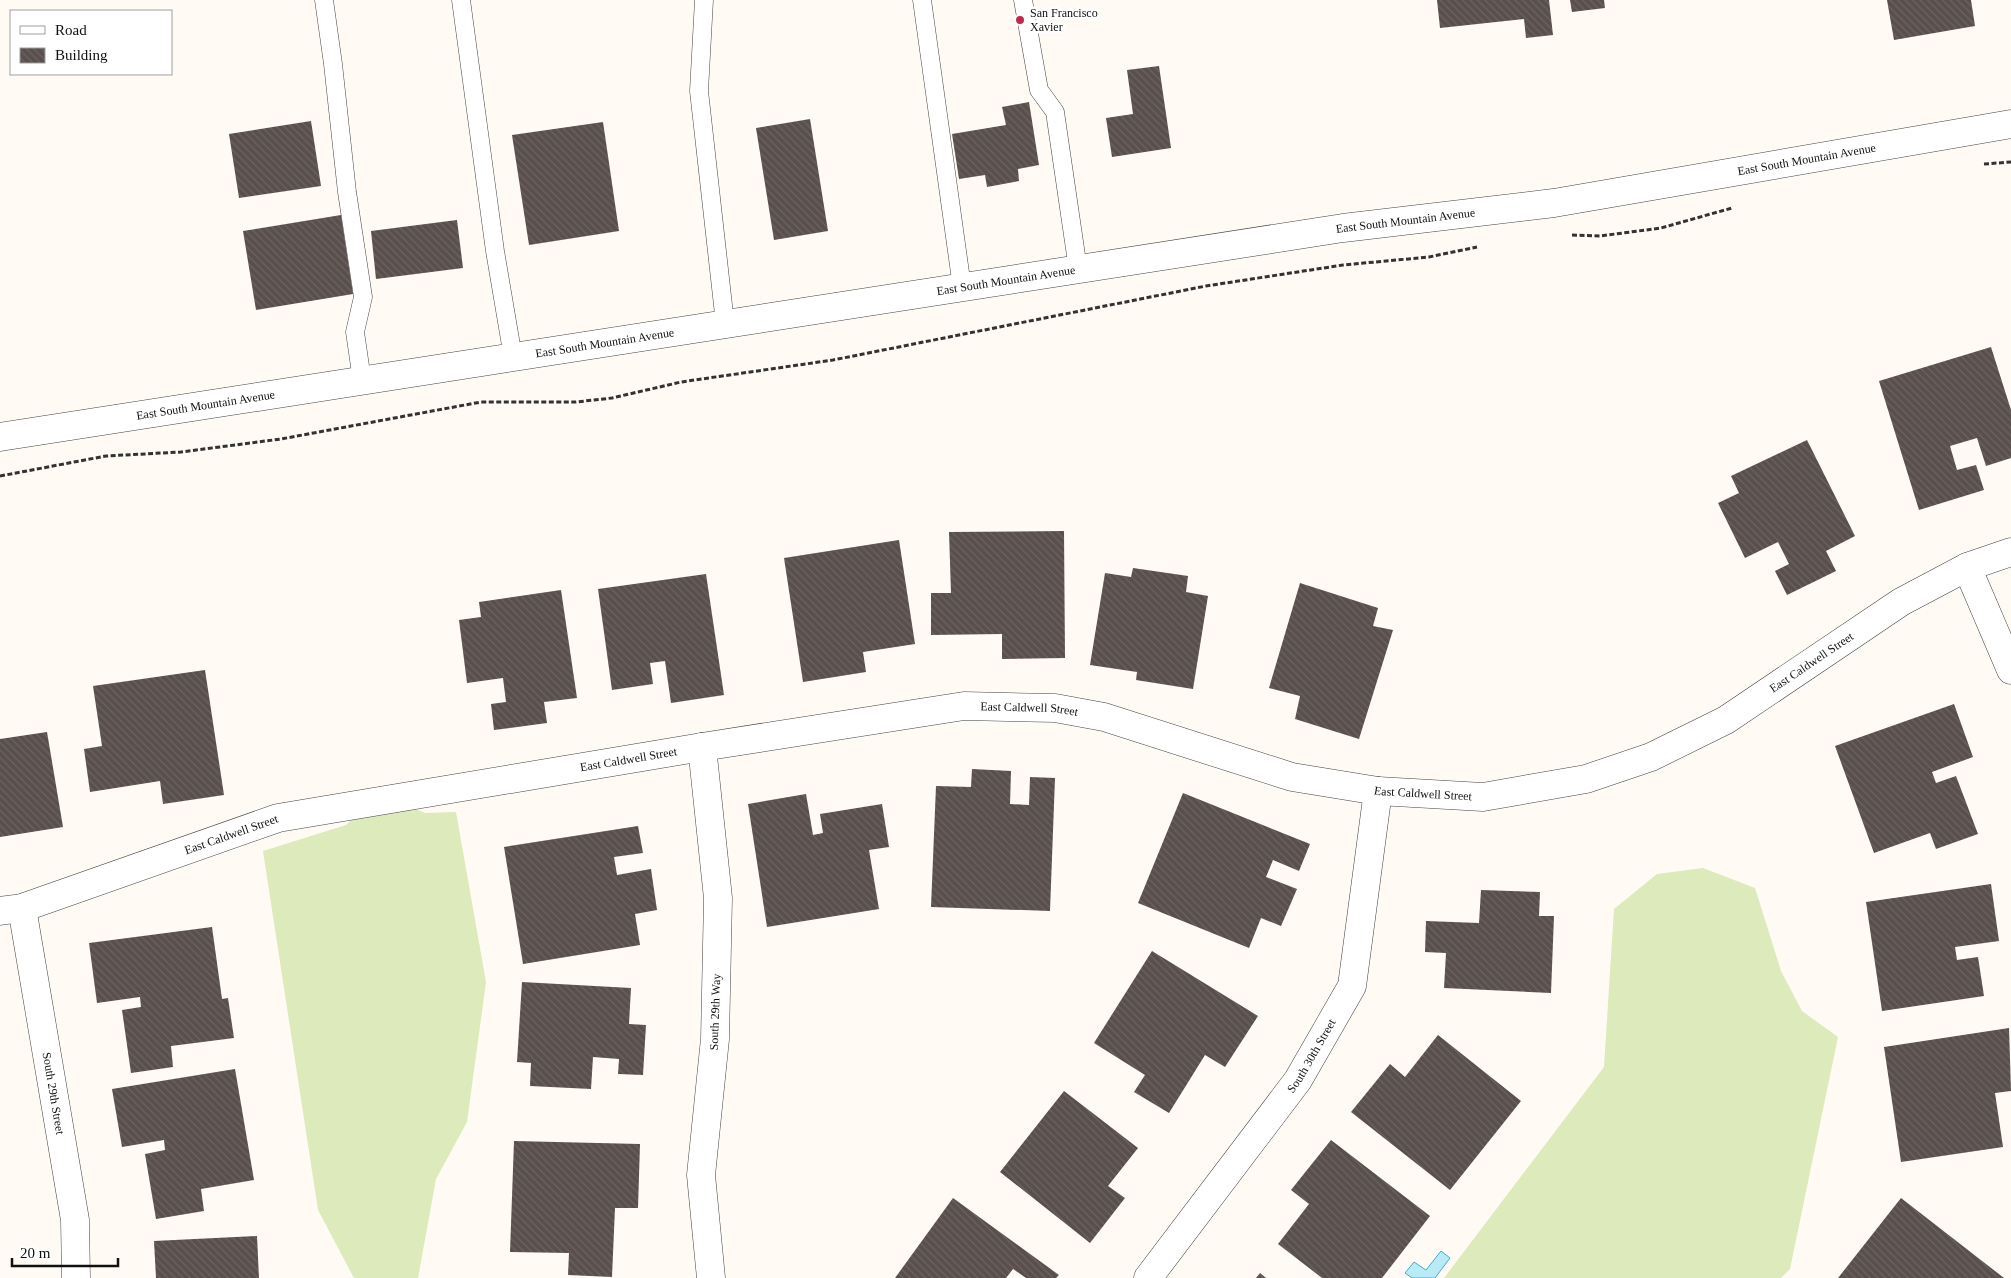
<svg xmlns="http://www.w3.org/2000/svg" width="2011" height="1278" font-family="'Times New Roman',serif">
	<defs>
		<pattern id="building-back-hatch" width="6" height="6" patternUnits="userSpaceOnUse" patternTransform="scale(1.25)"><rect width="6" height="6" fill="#594f4c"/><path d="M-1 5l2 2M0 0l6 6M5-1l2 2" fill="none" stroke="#6c6461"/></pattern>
	</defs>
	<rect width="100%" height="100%" fill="#fffaf4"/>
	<g fill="#ddeabc">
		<path d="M414,808L425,813L456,812L486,982L467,1122L436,1179L418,1278H354L318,1210L263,851L346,825L353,818Z"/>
		<path d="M1703,868L1755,888L1781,971L1802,1011L1838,1037L1790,1269L1781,1278H1444L1604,1067L1614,909L1657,874Z"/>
	</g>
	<path fill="#b8ebf6" stroke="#3fafcd" d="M1441,1251L1450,1258L1435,1278H1412L1405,1273L1414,1262L1426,1270Z"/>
	<g fill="url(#building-back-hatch)">
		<path d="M1437,0H1549L1553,35L1526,38L1524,19L1440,28Z"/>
		<path d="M1570,0H1604L1605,8L1572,12Z"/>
		<path d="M1887,0H1971L1975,26L1894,40Z"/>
		<path d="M1159,66L1171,148L1112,157L1106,118L1133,114L1127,70Z"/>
		<path d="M1029,102L1039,165L1018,169L1019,181L987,187L985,175L959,179L952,134L1006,125L1002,107Z"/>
		<path d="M810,119L828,231L774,240L756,128Z"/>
		<path d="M311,121L321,186L239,198L229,134Z"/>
		<path d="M603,122L619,231L529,245L512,135Z"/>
		<path d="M341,215L353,294L256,310L243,231Z"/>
		<path d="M457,220L463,268L376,279L371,231Z"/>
		<path d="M1991,347L2011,410V458L1986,466L1977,438L1950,446L1957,470L1976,465L1984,490L1919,510L1879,381Z"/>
		<path d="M1807,440L1855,536L1826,551L1836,571L1787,595L1775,571L1789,564L1778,542L1745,558L1718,503L1739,493L1731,476Z"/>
		<path d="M1064,531L1065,658L1002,659V634L931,635V593H951L949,532Z"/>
		<path d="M899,540L915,644L863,652L866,672L803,682L784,558Z"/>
		<path d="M1133,568L1188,576L1186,592L1208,596L1193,689L1136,680L1137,672L1090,665L1105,573L1131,577Z"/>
		<path d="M706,574L724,695L671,703L665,661L650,663L653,684L612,690L598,589Z"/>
		<path d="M1300,583L1378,608L1373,626L1393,630L1359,739L1295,719L1300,696L1269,688Z"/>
		<path d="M561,590L577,698L544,702L547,723L494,730L491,704L506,702L503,678L467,683L459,620L481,617L479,602Z"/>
		<path d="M205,670L224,795L163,804L160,781L90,792L84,749L102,746L93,686Z"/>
		<path d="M1954,704L1973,757L1932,772L1936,783L1956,776L1978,834L1936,849L1930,833L1874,853L1835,746Z"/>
		<path d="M47,732L63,827L0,837V739Z"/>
		<path d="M972,769L1011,771L1010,804L1029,805L1030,777L1055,778L1050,911L931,907L936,786L971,787Z"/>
		<path d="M1183,793L1310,844L1299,871L1273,860L1266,877L1297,889L1281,926L1261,918L1249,948L1138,903Z"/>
		<path d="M806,794L813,835L823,833L820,814L882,804L889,847L869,850L879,909L767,927L748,804Z"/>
		<path d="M638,826L643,853L614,857L617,875L651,869L657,910L635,914L640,945L523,964L504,847Z"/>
		<path d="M1991,884L1999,941L1955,947L1957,960L1978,957L1984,996L1882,1011L1866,902Z"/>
		<path d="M1481,890L1540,892L1539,916H1554L1551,993L1444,988L1446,953L1425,952L1426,921L1479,923Z"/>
		<path d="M212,927L222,999L228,998L234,1038L171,1046L173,1067L131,1073L122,1010L141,1007L140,997L97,1003L89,943Z"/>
		<path d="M1152,951L1258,1016L1225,1067L1205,1055L1169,1113L1134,1092L1145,1075L1094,1043Z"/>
		<path d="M522,982L631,988L629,1024L646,1025L643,1075L618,1074L619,1059L593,1057L591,1089L530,1086L531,1063L517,1062Z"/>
		<path d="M2009,1028L2011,1091L1995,1093L2003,1147L1901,1162L1884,1047Z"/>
		<path d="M1438,1035L1521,1101L1450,1190L1351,1112L1390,1064L1405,1077Z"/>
		<path d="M235,1069L254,1180L201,1189L204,1211L156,1219L145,1154L165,1150L164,1140L122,1147L112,1089Z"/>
		<path d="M1064,1091L1138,1148L1108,1186L1125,1198L1090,1243L1000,1172Z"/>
		<path d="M1331,1140L1430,1216L1382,1278H1322L1278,1244L1309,1204L1291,1190Z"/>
		<path d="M514,1141L640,1144L638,1208H615L612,1277L568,1275L569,1253L510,1252Z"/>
		<path d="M953,1198L1059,1275L1056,1278H1026L1013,1269L1006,1278H895Z"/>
		<path d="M1901,1198L2004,1278H1838Z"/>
		<path d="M257,1236L259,1278H156L154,1241Z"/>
		<path d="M1260,1273L1266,1278H1256Z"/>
	</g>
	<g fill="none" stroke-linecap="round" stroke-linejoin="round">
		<g stroke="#434343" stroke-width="19">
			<g id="service">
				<path d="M324,0L333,64L347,192L363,297L355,332L362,380"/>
				<path d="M461,0L495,251L513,357"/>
				<path d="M704,0L699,91L725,323"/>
				<path d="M922,0L962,287"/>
				<path d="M1023,0L1039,90L1055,112L1078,269"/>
			</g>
		</g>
		<g stroke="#434343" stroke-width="29">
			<g id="minor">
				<path id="s1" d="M0,437L1343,228L1554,203L2011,124"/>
				<path d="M1967,567L2011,670"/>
				<path d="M702,747L718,898L715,1039L701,1175L711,1278"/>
				<path id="s2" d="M22,908L75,1220L76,1278"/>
				<path id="s3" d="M0,911L22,908L278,818L702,747L964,706L1055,708L1104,717L1292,777L1378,791L1483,797L1586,779L1651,757L1726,720L1901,602L1967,567L2011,552"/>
				<path id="s4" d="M1148,1278L1298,1080L1352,986L1378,791"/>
			</g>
		</g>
		<g stroke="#323232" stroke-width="3" stroke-dasharray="5 2.5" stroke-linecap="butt">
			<path d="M1984,164L2011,162"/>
			<path d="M1572,235L1600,236L1661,228L1732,208"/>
			<path d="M0,476L106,456L181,452L281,439L481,402H576L612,398L681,382L833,360L1206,286L1343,265L1429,257L1477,247"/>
		</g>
		<use href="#service" stroke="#fff" stroke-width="18"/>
		<use href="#minor" stroke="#fff" stroke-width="28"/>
	</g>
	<circle fill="#c1274c" stroke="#fff" stroke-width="2" cx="1020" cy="20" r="5"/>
	<g text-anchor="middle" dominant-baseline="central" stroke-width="5" stroke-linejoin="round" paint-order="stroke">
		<g font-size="12" fill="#101010" stroke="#fff" text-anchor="start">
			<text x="1030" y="13">San Francisco<tspan x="1030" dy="14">Xavier</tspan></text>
		</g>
		<g font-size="12" fill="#101010" stroke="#fff">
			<text stroke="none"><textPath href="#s1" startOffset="1828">East South Mountain Avenue</textPath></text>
			<text stroke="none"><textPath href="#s1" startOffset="1422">East South Mountain Avenue</textPath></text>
			<text stroke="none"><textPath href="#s1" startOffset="1018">East South Mountain Avenue</textPath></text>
			<text stroke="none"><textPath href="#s1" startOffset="612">East South Mountain Avenue</textPath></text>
			<text stroke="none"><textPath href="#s1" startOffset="208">East South Mountain Avenue</textPath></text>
			<text stroke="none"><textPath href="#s3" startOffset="1879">East Caldwell Street</textPath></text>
			<text stroke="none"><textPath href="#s3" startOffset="1054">East Caldwell Street</textPath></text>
			<text stroke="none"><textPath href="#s3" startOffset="649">East Caldwell Street</textPath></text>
			<text stroke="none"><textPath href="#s3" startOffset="1459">East Caldwell Street</textPath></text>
			<text stroke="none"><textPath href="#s3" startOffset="244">East Caldwell Street</textPath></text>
			<text transform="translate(715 1012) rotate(-88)">South 29th Way</text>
			<text stroke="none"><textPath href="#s4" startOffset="276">South 30th Street</textPath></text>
			<text stroke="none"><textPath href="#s2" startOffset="188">South 29th Street</textPath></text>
		</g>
	</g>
	<rect x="10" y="10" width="162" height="65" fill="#ffffff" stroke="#9f9f9f"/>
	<rect x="20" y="26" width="25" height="8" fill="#ffffff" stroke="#9f9f9f"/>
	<text x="55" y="35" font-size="15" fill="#101010">Road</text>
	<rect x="20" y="48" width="25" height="15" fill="url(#building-back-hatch)" stroke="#9f9f9f"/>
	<text x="55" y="60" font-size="15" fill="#101010">Building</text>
	<path d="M12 1258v8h106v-8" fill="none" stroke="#101010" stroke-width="2.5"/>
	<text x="20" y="1258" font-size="15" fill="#101010" stroke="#ffffff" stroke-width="4" paint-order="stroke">20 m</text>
</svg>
